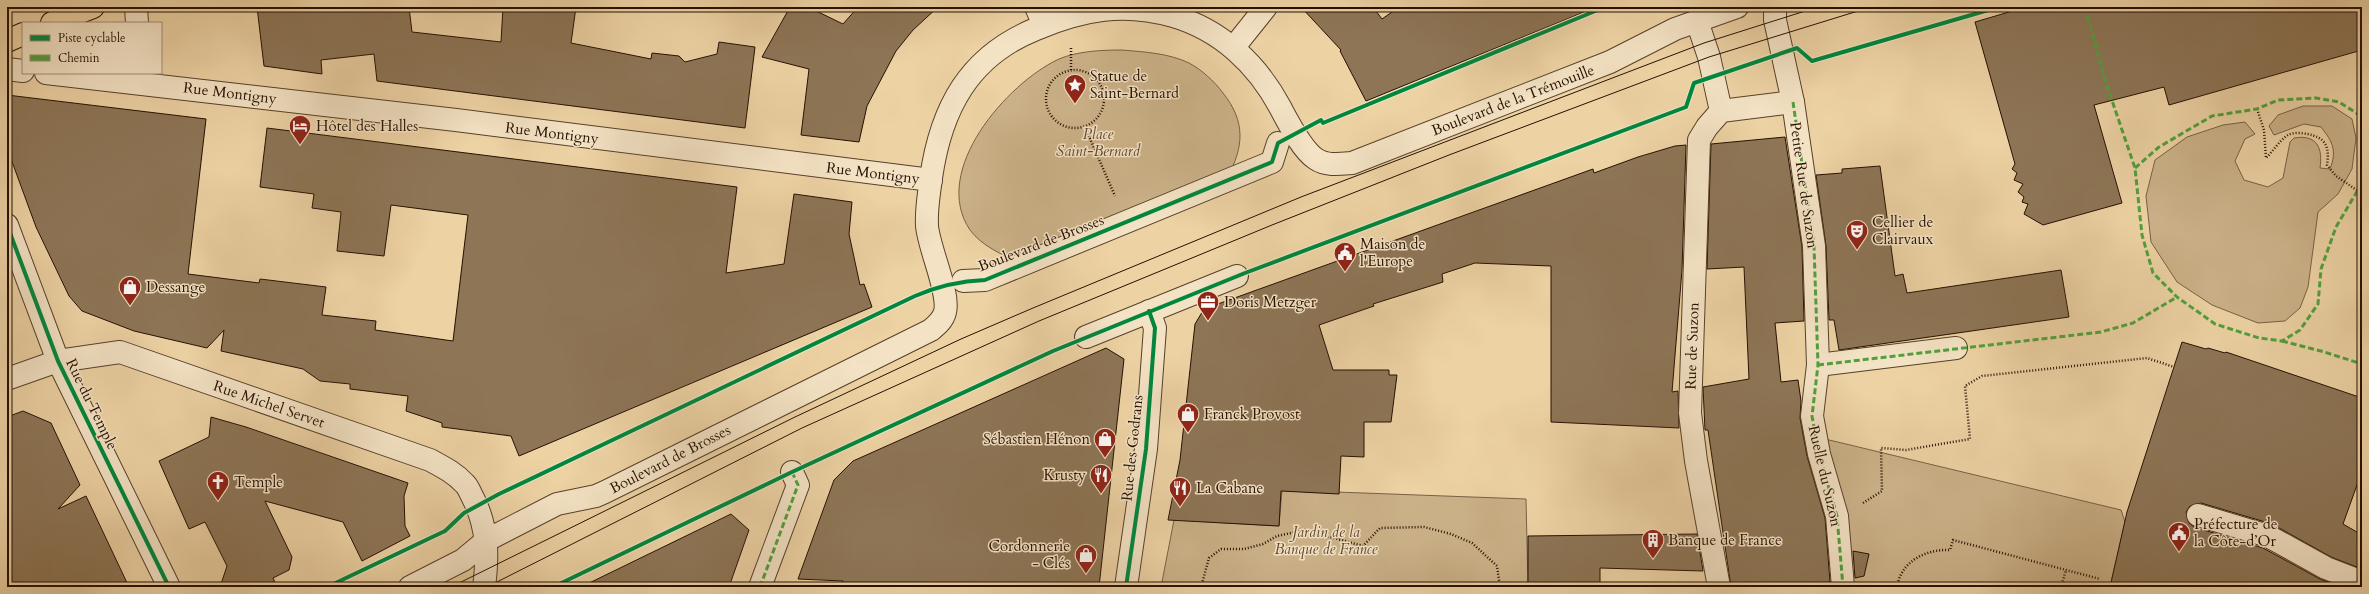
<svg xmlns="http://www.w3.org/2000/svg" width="2369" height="594" font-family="Cardo,serif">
	<rect width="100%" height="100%" fill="#edd2a4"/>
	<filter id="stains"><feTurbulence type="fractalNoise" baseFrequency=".005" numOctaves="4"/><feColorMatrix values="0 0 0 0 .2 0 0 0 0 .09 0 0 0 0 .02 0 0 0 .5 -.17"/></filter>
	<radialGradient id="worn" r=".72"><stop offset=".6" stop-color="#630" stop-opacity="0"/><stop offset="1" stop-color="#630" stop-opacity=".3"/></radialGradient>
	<g fill="#cbb188" stroke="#786045">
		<path d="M1122,50C1144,52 1168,53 1189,63C1202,70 1214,81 1223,93C1246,122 1244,147 1227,178L1018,262C1001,254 982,246 970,230C930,171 1007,83 1059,59C1078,51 1102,50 1122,50Z"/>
		<path d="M2303,106H2332L2352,119L2356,138L2352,169L2338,194L2318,212L2308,287L2300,308L2285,321L2258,323L2212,305L2177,282L2151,242L2146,196L2155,160L2187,137L2223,125L2245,122L2255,134L2245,139L2235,161L2244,180L2268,187L2283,178L2290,142L2294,138C2317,134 2323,148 2320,168L2330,169C2337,151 2333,142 2321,127L2304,124L2274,135L2269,126L2278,115Z"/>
		<path d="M1825,439L2121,510L2125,522L2110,587H1849Z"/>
		<path d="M1282,490L1526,499L1528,587H1161L1174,520L1279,526Z"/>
	</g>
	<g fill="#8d7556" stroke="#251002">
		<path d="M257,7H409L412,32L501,42L503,7H576L571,43L651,59L652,53L679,56L685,62L717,54L719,42L755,47L745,128L377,81L374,54L321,60L322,74L264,66Z"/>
		<path d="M790,7H808L843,24L858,7H938L913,30L896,51L867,106L859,142L801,135L809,69L762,57Z"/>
		<path d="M1301,7H1373L1382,19L1399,7L1594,8L1366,101L1340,51L1341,50Z"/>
		<path d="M2026,7H2362V50L2169,105L2164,87L2094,105L2122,203L2043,225L2024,214L2028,204L2022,202L2024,197L2018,192L2023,184L2014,180L2017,173L2012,169L2015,164L1975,22Z"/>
		<path d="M7,95L206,119L188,274L259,283L260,279L326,287L322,315L376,321L375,330L453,341L468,215L391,205L384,256L337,251L341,212L312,208L314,194L260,187L267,128L737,187L726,273L784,264L794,194L852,202L849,234L860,285L864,284L872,307L519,456L511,436L442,427V423L406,411L408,396L350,389V384L320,381L303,369L221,351L224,330L207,348L134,331L82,311L69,296L36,227L7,148Z"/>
		<path d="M1785,137L1802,247L1804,321L1775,323L1781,382L1798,380L1801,401L1800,418L1807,456L1825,518L1830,582L1803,587H1731L1708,430H1705L1703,387L1749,379L1744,267L1707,269L1711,144Z"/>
		<path d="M1686,145L1682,270L1672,392L1678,391L1679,428L1551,422V266L1475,263L1442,274L1443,282L1373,304L1374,306L1319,325L1333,370H1389V375H1397L1391,422H1364V457L1341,456L1339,494L1281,491L1279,526L1168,520L1180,460L1195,324L1204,309L1593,169L1594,173L1638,157L1675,146Z"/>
		<path d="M1880,166L1895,276L1903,274L1907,293L2061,270L2069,317L1839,350L1834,320H1829L1826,246L1816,175L1842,173V169Z"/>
		<path d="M2182,342L2206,349L2208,348L2225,353L2226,352L2362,398V471L2343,524L2362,535V569L2331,557L2272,524L2201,503L2190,506L2186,512L2189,523L2194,527L2263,548L2320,579L2340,587H2110L2127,512Z"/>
		<path d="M1106,348L1124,359L1099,587H843V581L798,579L834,480L853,461Z"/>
		<path d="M23,411L51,423L80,485L58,509L86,496L129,587H7V417Z"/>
		<path d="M211,417L246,427L408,483L404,496L405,526L410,536L362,561L343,522L265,501L292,557L289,570L273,578L277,587H220L227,566L205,522L189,529L159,461L209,437Z"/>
		<path d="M731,514L749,530L729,587H581Z"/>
		<path d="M1697,534L1703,571L1600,568V587H1528V536Z"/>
		<path d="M1853,551L1869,554L1864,576L1855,578Z"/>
	</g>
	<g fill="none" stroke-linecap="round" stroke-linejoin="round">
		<g stroke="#57402a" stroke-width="24">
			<g id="minor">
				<path d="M136,7L137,23"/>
				<path d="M1036,7L1044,25"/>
				<path d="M1775,7V20L1793,102L1814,246L1818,365L1812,416L1819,454L1837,516L1843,587"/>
				<path d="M1697,21L1709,57L1721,111"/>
				<path d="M1234,47L1266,7"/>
				<path d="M7,69L23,71"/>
				<path d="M46,73L456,120L931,180"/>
				<path d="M7,225L58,361L169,587"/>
				<path d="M963,281L985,280L1272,162L1278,143"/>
				<path d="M1086,337L1237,276"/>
				<path d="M1818,365L1956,348"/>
				<path d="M7,379L58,361L120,352L430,460C443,467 455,473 465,484C469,488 471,495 474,500C488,529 488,556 484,587"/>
				<path d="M2198,515L2268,536L2326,568L2362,582"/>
				<path d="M410,587L463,560L487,540L557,504L596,496L605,492L931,330C937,325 943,320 945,312C950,293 929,249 927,226C926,209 929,194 931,178C941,108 969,56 1036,29C1083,9 1124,2 1173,16C1221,30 1257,64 1280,107C1288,122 1302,150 1316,159C1326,166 1340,164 1352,163L1610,62L1675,29L1737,7"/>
				<path d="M760,587L798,485L792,472"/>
				<path d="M1126,587L1146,449L1155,328L1149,311"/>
				<path d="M1719,587L1696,461L1690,413L1699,140L1707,127L1721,111L1793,102"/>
			</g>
		</g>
		<g stroke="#251002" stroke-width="24">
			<g id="major">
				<path d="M52,23L93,7"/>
				<path d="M7,41L23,34"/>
			</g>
		</g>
		<g stroke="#251002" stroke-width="2.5" stroke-dasharray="1 2" stroke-linecap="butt">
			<circle cx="1075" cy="99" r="29"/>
			<path d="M1071,70V47"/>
			<path d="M2257,109L2264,130L2266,158C2273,151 2280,140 2288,135C2293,132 2302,133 2307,134C2325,137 2330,146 2327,165L2336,176L2358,191"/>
			<path d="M1085,127L1115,196"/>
			<path d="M1863,503L1882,491L1881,448L1906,450L1970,439L1965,386L1982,376L2147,358L2174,367"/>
			<path d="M1201,587L1209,558L1221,549H1244L1263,544L1277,536L1305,530L1363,546L1380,528L1424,527L1451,534L1472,543L1497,566L1500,587"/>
			<path d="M1897,587C1901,561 1926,549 1950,550L1953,540L2100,579"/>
			<path d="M2061,587L2066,570"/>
		</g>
		<use href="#minor" stroke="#f3e2c4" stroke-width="22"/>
		<use href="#major" stroke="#edd2a4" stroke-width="22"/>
		<g stroke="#251002" stroke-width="1">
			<path d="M451,587L795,417L961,339L1033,308L1301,197L1704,43L1818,7"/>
			<path d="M487,587L802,428L1039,321L1272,225L1449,155L1709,57L1871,7"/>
		</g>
		<g stroke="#50a03d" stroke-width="3" stroke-dasharray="6 3" stroke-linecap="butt">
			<path d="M2085,7L2106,83L2135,168L2142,235L2153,273L2177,297L2215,324L2259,338L2282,341L2300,330L2318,304L2321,269L2336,227L2362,183"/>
			<path d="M1793,102L1814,246L1818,365L1812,416L1819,454L1837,516L1843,587"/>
			<path d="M2135,168L2159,147L2212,116L2257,109L2278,100L2316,98L2339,102L2361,116L2362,125"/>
			<path d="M2282,341L2321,351L2362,364"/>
			<path d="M1818,365L2101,332L2133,323L2177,297"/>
			<path d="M760,587L798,485L792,472"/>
		</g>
		<g stroke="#f3e2c4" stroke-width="6">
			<g id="cycleway">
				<path d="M7,225L58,361L169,587"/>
				<path d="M327,587L445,531L464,513L499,494L915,296C938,286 960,281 985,280L1272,162L1278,143L1321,120L1323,123L1605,7"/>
				<path d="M553,587L792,472L1053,351L1245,273L1686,107L1694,83L1797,48L1812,61L1999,7"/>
				<path d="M1126,587L1146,449L1155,328L1149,311"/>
			</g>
		</g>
		<use href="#cycleway" stroke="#00873e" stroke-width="4"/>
	</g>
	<defs>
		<g id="sight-pin" transform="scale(1.15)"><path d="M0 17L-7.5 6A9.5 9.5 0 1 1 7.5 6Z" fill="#8f2418" stroke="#f3e2c4"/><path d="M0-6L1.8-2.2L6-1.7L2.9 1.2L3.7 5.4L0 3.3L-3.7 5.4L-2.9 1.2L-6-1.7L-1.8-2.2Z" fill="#fff"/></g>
		<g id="hotel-pin" transform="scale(1.15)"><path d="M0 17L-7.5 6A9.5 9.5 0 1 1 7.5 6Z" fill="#8f2418" stroke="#f3e2c4"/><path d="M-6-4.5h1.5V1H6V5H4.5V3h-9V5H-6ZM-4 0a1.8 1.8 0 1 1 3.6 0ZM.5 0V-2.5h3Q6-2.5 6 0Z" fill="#fff"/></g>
		<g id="theatre-pin" transform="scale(1.15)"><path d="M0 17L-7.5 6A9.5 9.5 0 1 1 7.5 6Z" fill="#8f2418" stroke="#f3e2c4"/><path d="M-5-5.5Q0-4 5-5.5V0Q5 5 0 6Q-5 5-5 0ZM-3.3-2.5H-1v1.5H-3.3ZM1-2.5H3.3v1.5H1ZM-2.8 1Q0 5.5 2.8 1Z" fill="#fff"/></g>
		<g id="civic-pin" transform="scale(1.15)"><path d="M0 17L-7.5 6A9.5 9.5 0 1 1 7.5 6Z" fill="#8f2418" stroke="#f3e2c4"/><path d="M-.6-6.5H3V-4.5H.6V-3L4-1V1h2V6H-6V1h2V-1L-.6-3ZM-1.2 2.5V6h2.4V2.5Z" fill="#fff"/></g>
		<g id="shop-pin" transform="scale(1.15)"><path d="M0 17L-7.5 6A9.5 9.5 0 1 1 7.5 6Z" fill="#8f2418" stroke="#f3e2c4"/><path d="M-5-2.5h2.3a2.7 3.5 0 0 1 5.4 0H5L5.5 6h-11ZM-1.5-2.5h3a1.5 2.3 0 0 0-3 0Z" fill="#fff"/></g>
		<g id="office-pin" transform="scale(1.15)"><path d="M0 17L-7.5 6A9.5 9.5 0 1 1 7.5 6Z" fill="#8f2418" stroke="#f3e2c4"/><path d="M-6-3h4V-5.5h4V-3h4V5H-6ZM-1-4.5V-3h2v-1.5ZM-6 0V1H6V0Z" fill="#fff"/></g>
		<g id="restaurant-pin" transform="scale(1.15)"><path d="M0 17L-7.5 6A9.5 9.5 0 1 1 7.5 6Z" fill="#8f2418" stroke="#f3e2c4"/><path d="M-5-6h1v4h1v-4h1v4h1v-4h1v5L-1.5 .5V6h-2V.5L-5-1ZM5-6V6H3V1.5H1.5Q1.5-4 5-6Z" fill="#fff"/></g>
		<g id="church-pin" transform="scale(1.15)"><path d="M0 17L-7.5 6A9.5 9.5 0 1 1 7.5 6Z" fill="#8f2418" stroke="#f3e2c4"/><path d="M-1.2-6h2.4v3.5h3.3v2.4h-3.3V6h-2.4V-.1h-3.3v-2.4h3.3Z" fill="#fff"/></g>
		<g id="building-pin" transform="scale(1.15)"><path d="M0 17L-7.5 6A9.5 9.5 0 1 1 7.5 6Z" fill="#8f2418" stroke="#f3e2c4"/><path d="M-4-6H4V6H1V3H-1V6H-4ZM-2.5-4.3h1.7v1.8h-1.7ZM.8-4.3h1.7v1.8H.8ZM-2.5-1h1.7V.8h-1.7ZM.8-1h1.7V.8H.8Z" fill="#fff"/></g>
	</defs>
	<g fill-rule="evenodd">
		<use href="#sight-pin" x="1075" y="85"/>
		<use href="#hotel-pin" x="300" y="126"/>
		<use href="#theatre-pin" x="1857" y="231"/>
		<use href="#civic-pin" x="1345" y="253"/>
		<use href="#shop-pin" x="130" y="287"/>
		<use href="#office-pin" x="1208" y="302"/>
		<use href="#shop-pin" x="1188" y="414"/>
		<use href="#shop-pin" x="1105" y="439"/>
		<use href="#restaurant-pin" x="1101" y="475"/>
		<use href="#church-pin" x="218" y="482"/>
		<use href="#restaurant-pin" x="1180" y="488"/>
		<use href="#civic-pin" x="2179" y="533"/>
		<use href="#building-pin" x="1653" y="540"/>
		<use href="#shop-pin" x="1086" y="555"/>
	</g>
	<g text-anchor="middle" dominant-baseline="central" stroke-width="3" stroke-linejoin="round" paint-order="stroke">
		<g font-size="15" fill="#251002" stroke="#f3e2c4" text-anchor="start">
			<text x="1090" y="76">Statue de<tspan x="1090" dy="17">Saint-Bernard</tspan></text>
			<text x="316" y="126">Hôtel des Halles</text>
			<text x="1872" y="222">Cellier de<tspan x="1872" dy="17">Clairvaux</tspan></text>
			<text x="1360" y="244">Maison de<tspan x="1360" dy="17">l'Europe</tspan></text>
			<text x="146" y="287">Dessange</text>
			<text x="1224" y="302">Doris Metzger</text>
			<text x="1204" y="414">Franck Provost</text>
			<text x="1090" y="439" text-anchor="end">Sébastien Hénon</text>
			<text x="1086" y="475" text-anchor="end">Krusty</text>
			<text x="234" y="482">Temple</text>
			<text x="1196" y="488">La Cabane</text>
			<text x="2194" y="524">Préfecture de<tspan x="2194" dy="17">la Côte-d’Or</tspan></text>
			<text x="1668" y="540">Banque de France</text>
			<text x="1070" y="546" text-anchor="end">Cordonnerie<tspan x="1070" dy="17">- Clés</tspan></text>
		</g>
		<g font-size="15" fill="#251002" stroke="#f3e2c4">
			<text transform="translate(230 93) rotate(7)">Rue Montigny</text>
			<text transform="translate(1513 100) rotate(-21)">Boulevard de la Trémouille</text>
			<text transform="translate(552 133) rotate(7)">Rue Montigny</text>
			<text transform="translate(873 173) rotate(7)">Rue Montigny</text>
			<text transform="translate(1804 185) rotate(82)">Petite Rue de Suzon</text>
			<text transform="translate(1041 243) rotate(-21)">Boulevard de Brosses</text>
			<text transform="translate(1692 346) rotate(-88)">Rue de Suzon</text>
			<text transform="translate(92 404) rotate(64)">Rue du Temple</text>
			<text transform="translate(269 404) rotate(19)">Rue Michel Servet</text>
			<text transform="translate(1132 448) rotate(-84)">Rue des Godrans</text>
			<text transform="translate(670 459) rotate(-27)">Boulevard de Brosses</text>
			<text transform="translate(1825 476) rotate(77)">Ruelle du Suzon</text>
		</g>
		<g font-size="15" font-style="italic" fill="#5f4831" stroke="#f3e2c4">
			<text x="1098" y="134">Place<tspan x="1098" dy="17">Saint-Bernard</tspan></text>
			<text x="1326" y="532">Jardin de la<tspan x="1326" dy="17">Banque de France</tspan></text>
		</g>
	</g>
	<rect width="2369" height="594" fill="none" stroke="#edd2a4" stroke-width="24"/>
	<rect x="8" y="8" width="2353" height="578" fill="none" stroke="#251002" stroke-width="2"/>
	<rect x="12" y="12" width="2345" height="570" fill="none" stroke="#251002"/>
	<rect x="22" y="22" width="140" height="52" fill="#f3e2c4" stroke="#a18e76"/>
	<rect x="30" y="35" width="20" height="6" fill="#00873e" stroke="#a18e76"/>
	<text x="58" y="42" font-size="12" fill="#251002">Piste cyclable</text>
	<rect x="30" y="55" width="20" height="6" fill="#50a03d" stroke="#a18e76"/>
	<text x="58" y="62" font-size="12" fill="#251002">Chemin</text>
	<rect width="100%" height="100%" filter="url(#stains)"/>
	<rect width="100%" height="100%" fill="url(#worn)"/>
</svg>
